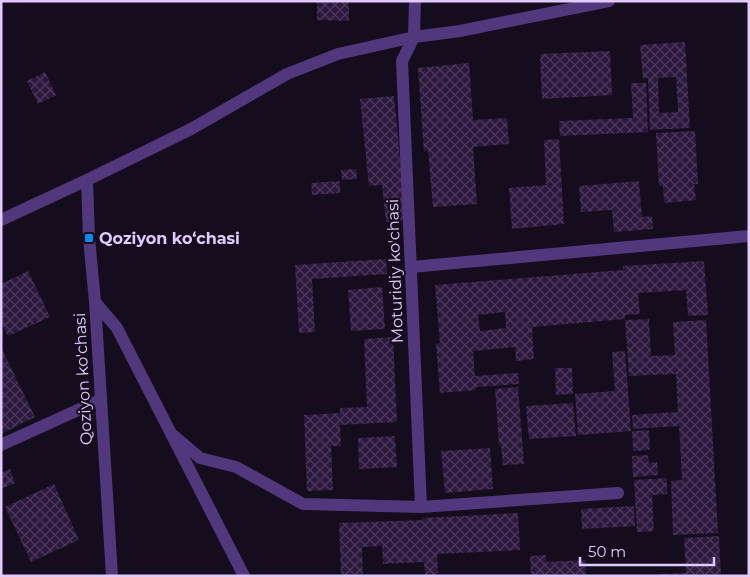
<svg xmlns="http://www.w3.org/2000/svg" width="750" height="577" font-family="Montserrat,sans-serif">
	<defs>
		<pattern id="building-cross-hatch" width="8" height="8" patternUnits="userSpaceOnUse" patternTransform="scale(1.25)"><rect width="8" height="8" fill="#2d193e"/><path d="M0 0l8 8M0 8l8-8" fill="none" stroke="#4b395b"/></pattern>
	</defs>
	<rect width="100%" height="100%" fill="#150c1e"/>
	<g fill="url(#building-cross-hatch)" fill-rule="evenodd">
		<path d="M317,1H349V21L317,20Z"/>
		<path d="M685,42L690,128L650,130L648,78L643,79L640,45ZM676,77L678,112L659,113L658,78Z"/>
		<path d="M610,51L612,95L542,99L540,54Z"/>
		<path d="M469,63L473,120L507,118L509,144L473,147L477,204L433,207L428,150L424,152L418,68Z"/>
		<path d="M45,72L56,95L38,104L27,81Z"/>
		<path d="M631,83H646L648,132L560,136L559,121L633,118Z"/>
		<path d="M394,96L406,220L386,222L382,185L369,186L360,99Z"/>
		<path d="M695,131L698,184H694L696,200L664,203L663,186H659L656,133Z"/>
		<path d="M559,139L564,224L512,229L509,188L546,185L544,140Z"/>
		<path d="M356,169L357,179L342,180L341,170Z"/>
		<path d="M340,181V193L312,195L311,183Z"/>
		<path d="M639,181L642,217L652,216L653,229L614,232L612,210L581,212L579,186Z"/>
		<path d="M386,259L387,274L312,279L315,332L299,333L295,265Z"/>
		<path d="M704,261L708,315L688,316L686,290L638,293L640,314L625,315V319L532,327L534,359L516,361L515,347L473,351L475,376L518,373L519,384L476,387V390L440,393L436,344L440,343L435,285L623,270V266ZM505,312L506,328L480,331L478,315Z"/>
		<path d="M28,271L50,317L8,336L1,322V284Z"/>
		<path d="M382,287L385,329L351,331L348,290Z"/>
		<path d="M649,319L651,356L675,355L673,322L706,320L718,533L673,535L671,481L682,480L679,426L633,429L632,415L678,412L676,374L629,376L625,320Z"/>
		<path d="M393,337L397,422L340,425L341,446H331L333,490L307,491L304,415L340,413V408L367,407L364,339Z"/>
		<path d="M1,347L35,417L1,434Z"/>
		<path d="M625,351L631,431L578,435L575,394L615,391L612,352Z"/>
		<path d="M555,368H572L573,394L556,395Z"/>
		<path d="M518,387L524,464L503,465L501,445H499L495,389Z"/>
		<path d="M573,403L576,436L529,439L526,406Z"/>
		<path d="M649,430L650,450L633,451L632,431Z"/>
		<path d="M395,436L397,467L359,469L358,438Z"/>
		<path d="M490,448L493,489L445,493L441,451Z"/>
		<path d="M648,455L649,463L657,462L658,475L633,477L632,456Z"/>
		<path d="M10,469L15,483L1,489V473Z"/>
		<path d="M667,478V494L652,495L654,531L637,532L634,480Z"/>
		<path d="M54,484L79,540L31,562L5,507Z"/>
		<path d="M634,506L635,526L582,529L581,509Z"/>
		<path d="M518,513L520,550L437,554L438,573H436V576H425L424,562L383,564L382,546L362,547L363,576H341L339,523L422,520V518Z"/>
		<path d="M719,536L721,576H657V574L686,573L684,538Z"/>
		<path d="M546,555V562L586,560V576H531L530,556Z"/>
	</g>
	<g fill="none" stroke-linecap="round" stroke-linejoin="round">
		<g stroke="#51387c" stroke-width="12">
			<path d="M415,1L414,37L402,61L421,507"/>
			<path d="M87,180L89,238L95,302L112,576"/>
			<path d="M1,220L87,180L191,129L287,74L338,54L414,37L460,31L609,1"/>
			<path d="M411,267L749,236"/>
			<path d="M95,302L117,328L244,576"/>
			<path d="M173,435L200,458L236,467L303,504L421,507L618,493"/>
			<path d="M1,445L100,400"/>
		</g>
	</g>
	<rect fill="#068def" stroke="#150c1e" stroke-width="2" x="84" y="233" width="10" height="10" rx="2.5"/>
	<g text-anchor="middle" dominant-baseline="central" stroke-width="4.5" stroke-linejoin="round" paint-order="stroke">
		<g font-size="16" font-weight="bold" fill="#e1cbfe" stroke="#150c1e" text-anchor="start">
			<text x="99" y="238">Qoziyon koʻchasi</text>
		</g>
		<g font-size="16" fill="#e1cbfe" stroke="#150c1e">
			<text transform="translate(395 271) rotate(-92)">Moturidiy ko'chasi</text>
			<text transform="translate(83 379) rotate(-93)">Qoziyon ko'chasi</text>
		</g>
	</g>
	<rect width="750" height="577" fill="none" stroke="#e1cbfe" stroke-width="5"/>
	<path d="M580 557v8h134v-8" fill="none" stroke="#e1cbfe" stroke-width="2.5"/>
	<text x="588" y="557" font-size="15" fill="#e1cbfe" stroke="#150c1e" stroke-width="4" paint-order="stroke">50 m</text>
</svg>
